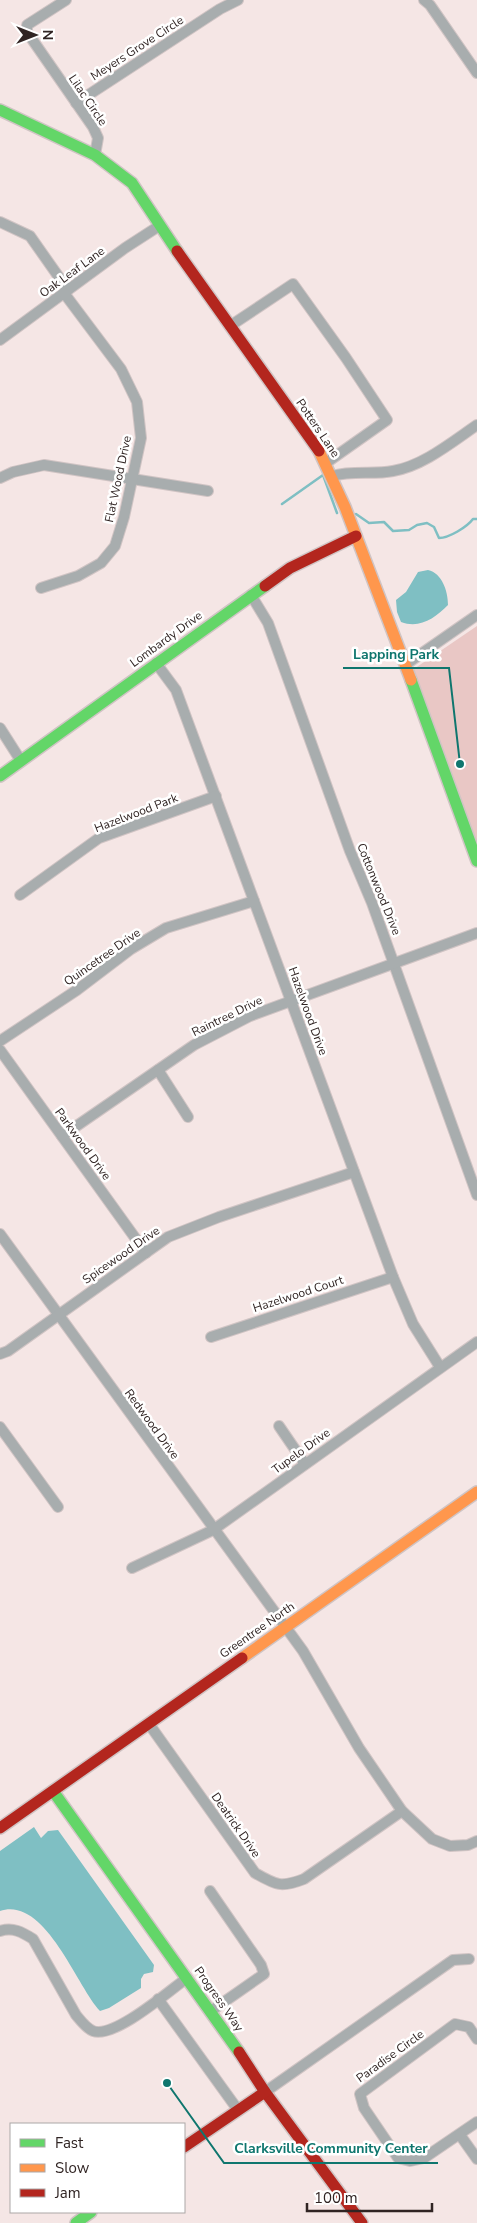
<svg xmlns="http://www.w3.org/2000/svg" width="477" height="2223" font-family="'Nunito Sans',sans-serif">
	<rect width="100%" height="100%" fill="#f5e6e5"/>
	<path fill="#e9c7c5" d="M477,626V855L408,673Z"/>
	<g fill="#7fbfc3">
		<path d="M428,570C442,573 448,591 448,605C435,618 420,629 401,622L397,612L396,600L406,592L418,572Z"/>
		<path d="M34,1827L41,1838L48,1831L58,1830L154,1965L153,1972L144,1974L141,1979V1988L109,2008L100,2011C76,1985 45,1896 0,1911V1851Z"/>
	</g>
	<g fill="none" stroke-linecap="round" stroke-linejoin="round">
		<g stroke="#7fbfc3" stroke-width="2.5">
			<path d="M282,504L323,475L337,513"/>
			<path d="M356,514L369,523L384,522L393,531L409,530L417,525L427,523L434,527L439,538C449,538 467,527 473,519H477"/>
		</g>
		<g stroke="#d0c4c4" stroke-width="12">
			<g id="street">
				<path d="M66,0L27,25V32L93,127L98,138L95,155"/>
				<path d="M424,0L430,5L477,73"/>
				<path d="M76,103L220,9L238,0"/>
				<path d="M0,222L30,236L68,290"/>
				<path d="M230,326L293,284L346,358L387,420L326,463"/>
				<path d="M0,340L125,248L159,226"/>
				<path d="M332,476C353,470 373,475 393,471C423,466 452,442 477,425"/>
				<path d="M0,478L13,472L44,465L208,491"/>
				<path d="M41,588L78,576L101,563L115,546L124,517L141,438L137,402L121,369L64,293"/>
				<path d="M251,595L268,623L350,851L372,903L477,1195"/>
				<path d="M156,663L176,690L393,1277L413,1324L440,1367"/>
				<path d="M405,665L477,615"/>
				<path d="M0,728L21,761"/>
				<path d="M20,895L99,838L216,796"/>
				<path d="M0,1041L77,990L131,949L166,928L254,901"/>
				<path d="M0,1050L146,1253"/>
				<path d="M158,1070L188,1117"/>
				<path d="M62,1136L194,1045L250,1016L477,933"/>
				<path d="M0,1234L303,1651L359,1748L402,1811L432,1839L450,1846L468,1845L477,1841"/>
				<path d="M211,1337L393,1277"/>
				<path d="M0,1354L8,1351L168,1237L219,1217L354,1172"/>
				<path d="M279,1426L305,1464"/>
				<path d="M0,1427L58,1507"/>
				<path d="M132,1568L213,1530L477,1342"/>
				<path d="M149,1724L255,1873C276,1885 281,1888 304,1879L402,1811"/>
				<path d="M210,1891L261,1965L264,1974L211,2011"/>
				<path d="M0,1931C13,1927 22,1932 33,1939L76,2015C81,2021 86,2028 93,2031C114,2039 169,1991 187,1978"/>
				<path d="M158,1999L238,2110"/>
				<path d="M477,2039L469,2027L455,2024L360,2094L364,2108L398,2158L410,2161L424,2158L477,2122"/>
				<path d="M265,2092L453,1960L469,1959"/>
				<path d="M460,2135L477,2159"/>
			</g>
		</g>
		<g stroke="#d0c4c4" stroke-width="14">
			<g id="fast">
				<path d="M0,110L95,155L132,183L177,251"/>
				<path d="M411,680L477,861"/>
				<path d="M0,776L265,586"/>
				<path d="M53,1791L239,2052"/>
				<path d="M76,2223L91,2212"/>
			</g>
		</g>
		<g stroke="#d0c4c4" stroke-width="14">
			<g id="slow">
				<path d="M319,451L345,507L411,680"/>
				<path d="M242,1658L477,1492"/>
			</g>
		</g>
		<g stroke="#d0c4c4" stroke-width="14">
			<g id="jam">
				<path d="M177,251L319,451"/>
				<path d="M265,586L290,568L356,536"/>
				<path d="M0,1828L242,1658"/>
				<path d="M239,2052L265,2092L362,2223"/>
				<path d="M184,2147L265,2092"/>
			</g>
		</g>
		<use href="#street" stroke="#a8adae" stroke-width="10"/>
		<use href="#fast" stroke="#63d668" stroke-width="11"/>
		<use href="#slow" stroke="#ff974d" stroke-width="11"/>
		<use href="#jam" stroke="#b3261e" stroke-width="11"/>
	</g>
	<g text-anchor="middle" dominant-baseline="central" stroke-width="5" stroke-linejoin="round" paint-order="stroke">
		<g font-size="12" fill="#302423" stroke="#fff">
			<text transform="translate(137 48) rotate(-33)">Meyers Grove Circle</text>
			<text transform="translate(88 100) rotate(56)">Lilac Circle</text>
			<text transform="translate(72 272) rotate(-36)">Oak Leaf Lane</text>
			<text transform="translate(318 428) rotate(56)">Potters Lane</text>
			<text transform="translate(118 479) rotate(-78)">Flat Wood Drive</text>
			<text transform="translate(166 639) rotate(-36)">Lombardy Drive</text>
			<text transform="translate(136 813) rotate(-21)">Hazelwood Park</text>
			<text transform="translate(379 889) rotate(68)">Cottonwood Drive</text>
			<text transform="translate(102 957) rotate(-35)">Quincetree Drive</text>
			<text transform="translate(308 1011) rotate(70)">Hazelwood Drive</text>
			<text transform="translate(227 1016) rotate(-26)">Raintree Drive</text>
			<text transform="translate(83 1144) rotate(54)">Parkwood Drive</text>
			<text transform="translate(121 1255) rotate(-35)">Spicewood Drive</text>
			<text transform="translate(298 1294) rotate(-18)">Hazelwood Court</text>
			<text transform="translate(152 1424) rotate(54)">Redwood Drive</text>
			<text transform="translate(301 1451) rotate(-36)">Tupelo Drive</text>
			<text transform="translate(257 1630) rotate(-35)">Greentree North</text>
			<text transform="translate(236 1825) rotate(55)">Deatrick Drive</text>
			<text transform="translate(219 1999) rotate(55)">Progress Way</text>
			<text transform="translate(390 2056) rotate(-36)">Paradise Circle</text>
		</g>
	</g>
	<path fill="none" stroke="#0f766e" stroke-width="2" d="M460 764L449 668H343M167 2083L224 2163H438"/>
	<g fill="#0f766e" stroke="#fff" stroke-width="2">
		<circle cx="460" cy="764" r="5"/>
		<circle cx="167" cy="2083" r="5"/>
	</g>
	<g font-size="14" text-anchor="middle" font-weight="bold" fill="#0f766e" stroke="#fff" stroke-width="5" stroke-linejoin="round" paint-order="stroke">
		<text x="396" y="659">Lapping Park</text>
		<text x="331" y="2153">Clarksville Community Center</text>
	</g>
	<rect x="10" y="2123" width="175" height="90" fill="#ffffff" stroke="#aca7a7"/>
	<rect x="20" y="2139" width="25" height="8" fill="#63d668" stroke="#aca7a7"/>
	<text x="55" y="2148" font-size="15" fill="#302423">Fast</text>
	<rect x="20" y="2164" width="25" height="8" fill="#ff974d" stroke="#aca7a7"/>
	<text x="55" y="2173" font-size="15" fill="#302423">Slow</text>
	<rect x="20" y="2189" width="25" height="8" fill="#b3261e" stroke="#aca7a7"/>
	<text x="55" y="2198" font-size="15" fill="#302423">Jam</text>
	<g transform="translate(35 35) rotate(90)" stroke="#ffffff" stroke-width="4" paint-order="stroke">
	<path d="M0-4L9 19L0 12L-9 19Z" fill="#302423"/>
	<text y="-8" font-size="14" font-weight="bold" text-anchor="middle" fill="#302423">N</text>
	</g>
	<path d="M307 2203v8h125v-8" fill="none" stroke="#302423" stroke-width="2.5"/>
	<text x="314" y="2203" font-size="15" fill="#302423" stroke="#ffffff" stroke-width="4" paint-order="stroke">100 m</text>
</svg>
